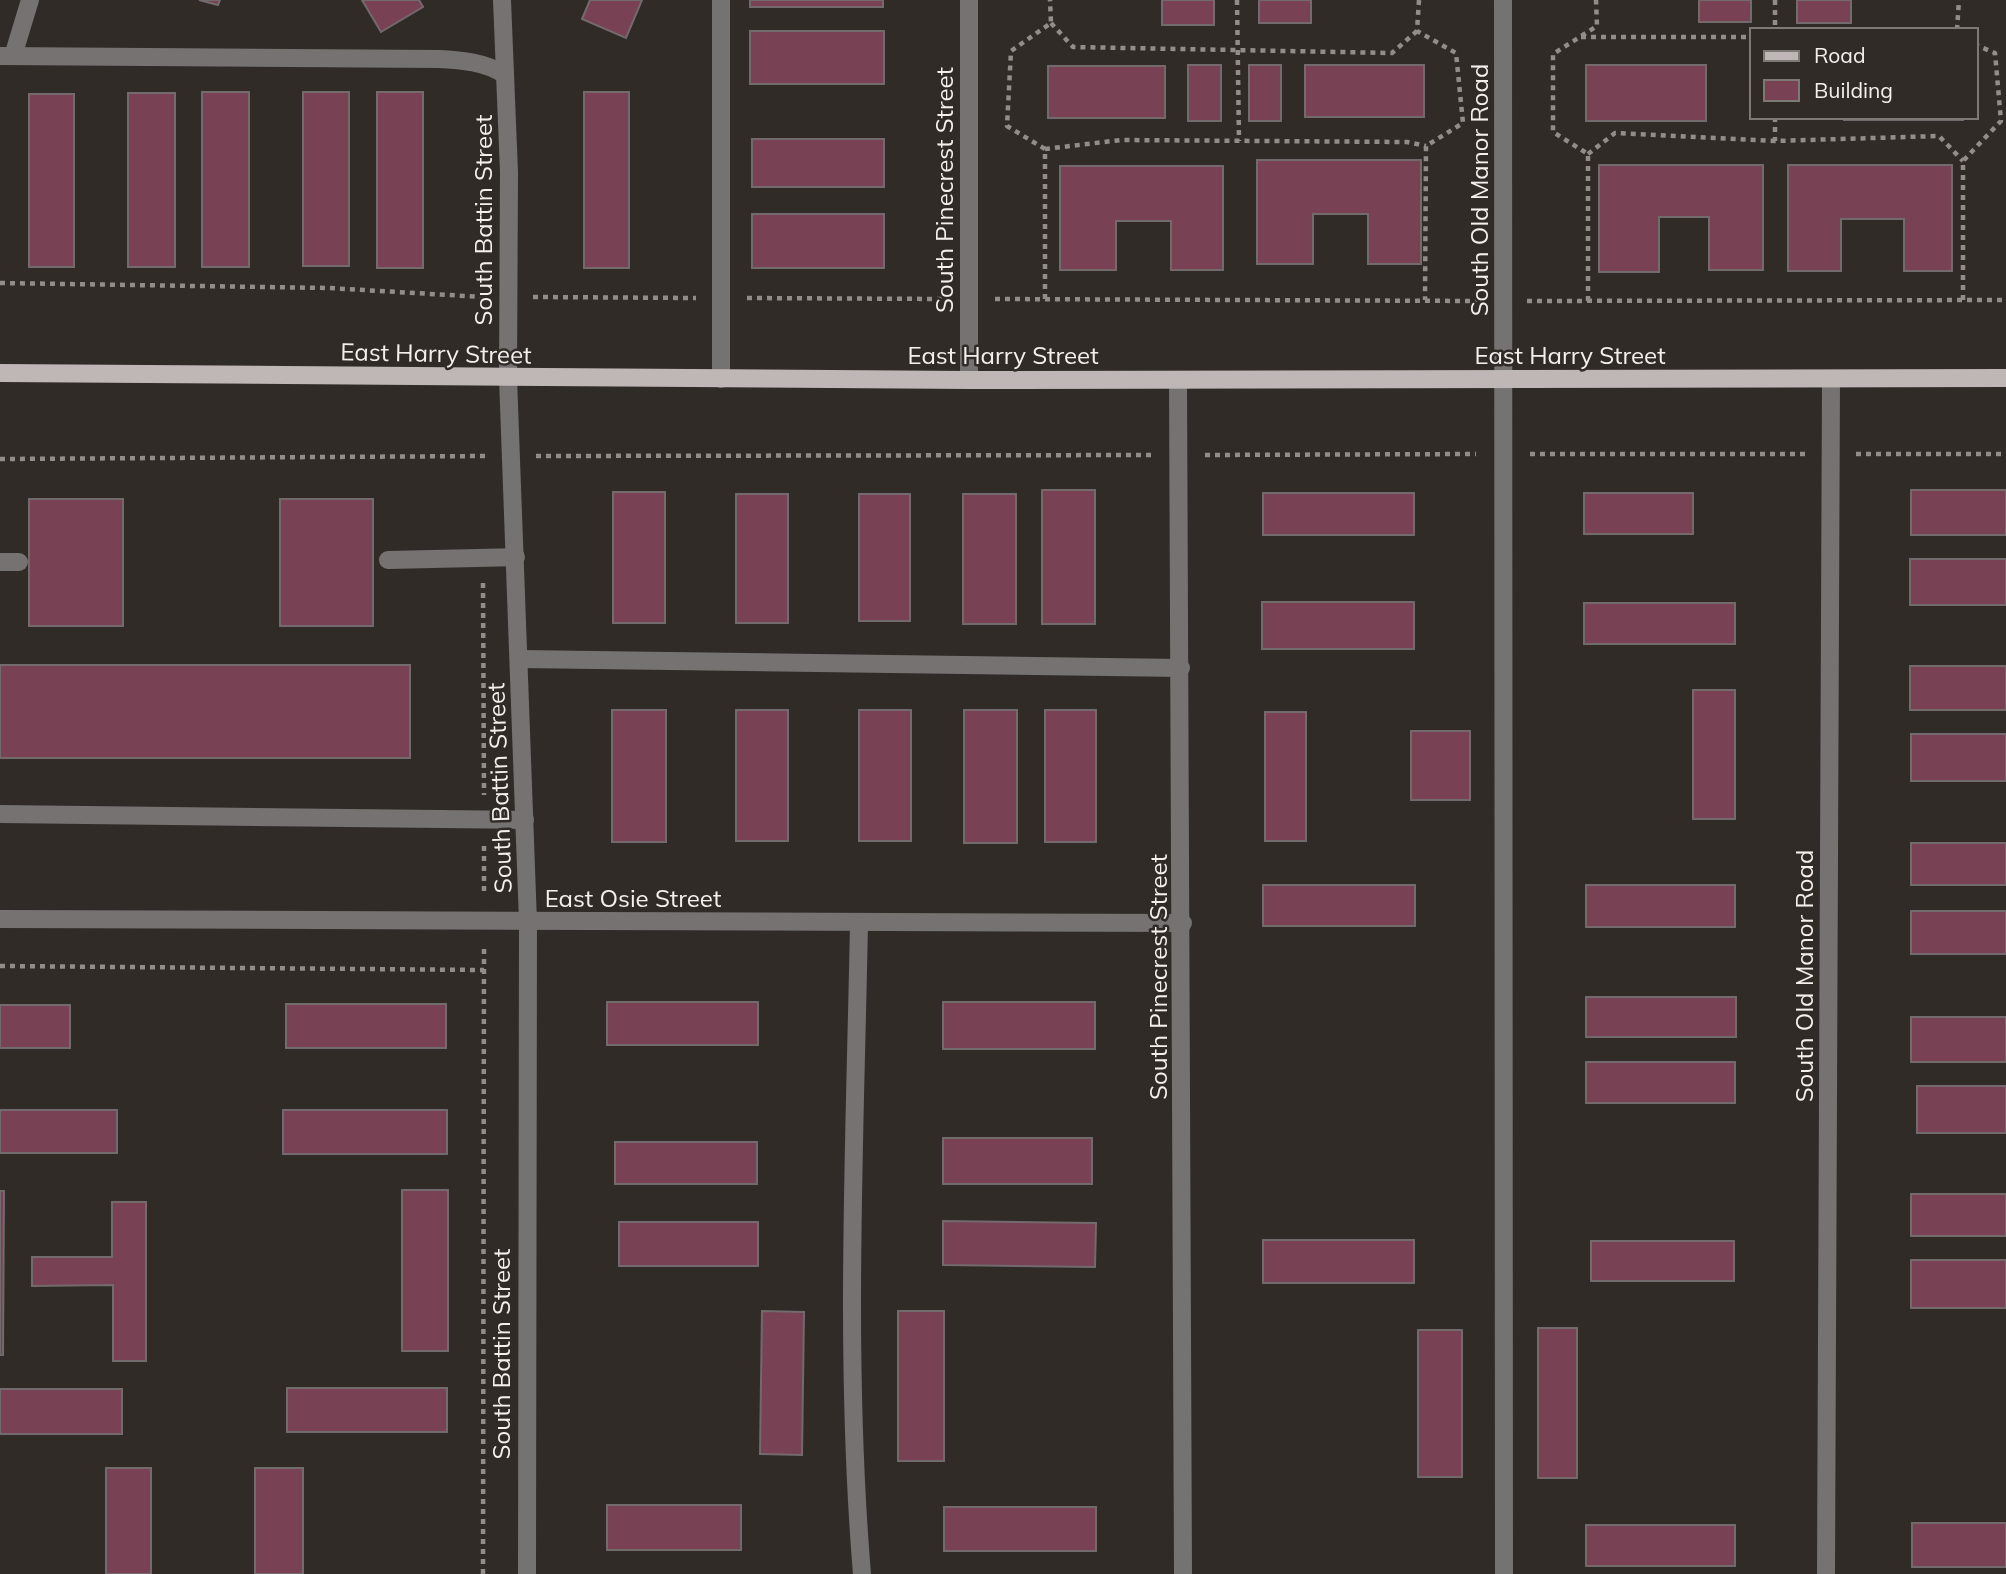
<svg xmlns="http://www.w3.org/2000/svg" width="2006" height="1574" font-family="Mulish,sans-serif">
	<rect width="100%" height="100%" fill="#312b27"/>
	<g fill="#794154" stroke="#726a6c" stroke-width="2">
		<path d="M199,0H220L218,5Z"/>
		<path d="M362,0H419L423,7L381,32Z"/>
		<path d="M590,0H642L626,38L582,19Z"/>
		<rect x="750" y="0" width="133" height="7"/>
		<rect x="1162" y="0" width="52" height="25"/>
		<rect x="1259" y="0" width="52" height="23"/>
		<rect x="1699" y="0" width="52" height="22"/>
		<rect x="1797" y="0" width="54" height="23"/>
		<rect x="750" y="31" width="134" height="53"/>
		<rect x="1188" y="65" width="33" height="56"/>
		<rect x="1249" y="65" width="32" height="56"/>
		<rect x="1305" y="65" width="119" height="52"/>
		<rect x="1586" y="65" width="120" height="56"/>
		<rect x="1048" y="66" width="117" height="52"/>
		<rect x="202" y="92" width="47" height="175"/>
		<rect x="303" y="92" width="46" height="174"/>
		<rect x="377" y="92" width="46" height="176"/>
		<rect x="584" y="92" width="45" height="176"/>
		<rect x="128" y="93" width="47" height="174"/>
		<rect x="29" y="94" width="45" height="173"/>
		<rect x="1844" y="117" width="119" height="3"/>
		<rect x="752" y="139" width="132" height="48"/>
		<path d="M1257,160H1421V264H1368V214H1313V264H1257Z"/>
		<path d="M1599,165H1763V270H1709V217H1659V272H1599Z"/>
		<path d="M1788,165H1952V271H1904V219H1841V271H1788Z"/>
		<path d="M1060,166H1223V270H1171V221H1116V270H1060Z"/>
		<rect x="752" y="214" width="132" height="54"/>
		<rect x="1042" y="490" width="53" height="134"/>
		<rect x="1911" y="490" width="95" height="45"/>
		<rect x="613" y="492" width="52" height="131"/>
		<rect x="1263" y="493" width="151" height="42"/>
		<rect x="1584" y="493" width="109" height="41"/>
		<rect x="736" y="494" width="52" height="129"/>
		<rect x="859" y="494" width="51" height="127"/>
		<rect x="963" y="494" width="53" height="130"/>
		<rect x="29" y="499" width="94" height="127"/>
		<rect x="280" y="499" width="93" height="127"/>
		<rect x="1910" y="559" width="96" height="46"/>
		<rect x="1262" y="602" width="152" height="47"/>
		<rect x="1584" y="603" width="151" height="41"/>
		<rect x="0" y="665" width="410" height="93"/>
		<rect x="1910" y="666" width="96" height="44"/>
		<rect x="1693" y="690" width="42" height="129"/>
		<rect x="612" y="710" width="54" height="132"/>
		<rect x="736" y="710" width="52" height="131"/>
		<rect x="859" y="710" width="52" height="131"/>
		<rect x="964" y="710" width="53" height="133"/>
		<rect x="1045" y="710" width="51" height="132"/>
		<rect x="1265" y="712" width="41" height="129"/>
		<rect x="1411" y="731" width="59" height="69"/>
		<rect x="1911" y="734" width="95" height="47"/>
		<rect x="1911" y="843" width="95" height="42"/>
		<rect x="1263" y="885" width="152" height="41"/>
		<rect x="1586" y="885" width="149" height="42"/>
		<rect x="1911" y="911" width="95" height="43"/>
		<rect x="1586" y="997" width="150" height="40"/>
		<rect x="607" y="1002" width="151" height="43"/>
		<rect x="943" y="1002" width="152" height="47"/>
		<rect x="286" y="1004" width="160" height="44"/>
		<rect x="0" y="1005" width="70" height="43"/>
		<rect x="1911" y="1017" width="95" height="45"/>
		<rect x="1586" y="1062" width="149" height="41"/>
		<rect x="1917" y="1086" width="89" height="47"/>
		<rect x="0" y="1110" width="117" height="43"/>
		<rect x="283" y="1110" width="164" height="44"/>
		<rect x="943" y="1138" width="149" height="46"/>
		<rect x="615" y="1142" width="142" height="42"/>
		<rect x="402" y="1190" width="46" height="161"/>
		<path d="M0,1191H4L3,1355H0Z"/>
		<rect x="1911" y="1194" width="95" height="42"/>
		<path d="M112,1202H146V1361H113V1285L32,1286V1257H112Z"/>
		<path d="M943,1221L1096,1223L1095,1267L943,1265Z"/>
		<rect x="619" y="1222" width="139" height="44"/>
		<rect x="1263" y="1240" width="151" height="43"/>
		<rect x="1591" y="1241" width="143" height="40"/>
		<rect x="1911" y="1260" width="95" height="48"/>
		<path d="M762,1311L804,1312L802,1455L760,1454Z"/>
		<rect x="898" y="1311" width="46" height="150"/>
		<rect x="1538" y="1328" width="39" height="150"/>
		<rect x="1418" y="1330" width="44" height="147"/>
		<rect x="287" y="1388" width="160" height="44"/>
		<rect x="0" y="1389" width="122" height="45"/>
		<rect x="106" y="1468" width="45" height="106"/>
		<rect x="255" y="1468" width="48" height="106"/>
		<rect x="607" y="1505" width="134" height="45"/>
		<rect x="944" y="1507" width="152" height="44"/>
		<rect x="1912" y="1523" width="94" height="44"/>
		<rect x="1586" y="1525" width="149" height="41"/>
	</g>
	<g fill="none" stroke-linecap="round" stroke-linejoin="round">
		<g stroke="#938d8a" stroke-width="4.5" stroke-dasharray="5 5" stroke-linecap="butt">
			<path d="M1237,0L1239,141"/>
			<path d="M1419,0L1417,31L1456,53L1463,123L1426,146L1425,300"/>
			<path d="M1775,0V30"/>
			<path d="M1051,23L1073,47L1392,53L1417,31"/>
			<path d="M1957,30L1959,0"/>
			<path d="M1581,37H1752"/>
			<path d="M1775,117V141"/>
			<path d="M1045,149L1121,140L1407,142L1426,146"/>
			<path d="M1588,154L1615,133L1775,141L1939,136L1963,161"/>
			<path d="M0,283L329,288L483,297"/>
			<path d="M533,297L696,298"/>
			<path d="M747,298L945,299"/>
			<path d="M995,299L1477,301"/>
			<path d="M1045,299V149L1007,126L1011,51L1051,23L1050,0"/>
			<path d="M1963,300V161L2001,121L1995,53L1976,45"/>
			<path d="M1527,301L2006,300"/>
			<path d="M1588,301V154L1553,132V54L1597,26L1596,0"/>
			<path d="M1530,454H1805"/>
			<path d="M1856,454H2006"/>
			<path d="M1205,455L1476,454"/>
			<path d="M536,456L1154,455"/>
			<path d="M0,459L486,456"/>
			<path d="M483,583L484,795"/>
			<path d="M484,846V893"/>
			<path d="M0,966L484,970"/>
			<path d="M483,1574L484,947"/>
		</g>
		<g stroke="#767271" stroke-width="18">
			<path d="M502,0L509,172L508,378L528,922L527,1574"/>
			<path d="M721,0V379"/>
			<path d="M969,0V380"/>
			<path d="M1503,0L1504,1574"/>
			<path d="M0,56L438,59C461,60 486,62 505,75"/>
			<path d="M13,56L30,0"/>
			<path d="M1178,380L1183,1574"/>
			<path d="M388,560L516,557"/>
			<path d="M0,562H19"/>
			<path d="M520,659L1181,668"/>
			<path d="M0,814L525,820"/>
			<path d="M0,919L1183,923"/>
			<path d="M859,923C855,1139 844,1358 862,1574"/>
			<path d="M1826,1574L1831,379"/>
		</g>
		<path stroke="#bfb7b5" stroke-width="18" d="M0,373L969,380L2006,378"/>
	</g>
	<g text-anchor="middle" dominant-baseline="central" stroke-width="5" stroke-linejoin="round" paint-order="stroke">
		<g font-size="24" fill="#f4efed" stroke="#312b27">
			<text transform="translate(944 190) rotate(-90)">South Pinecrest Street</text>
			<text transform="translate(1479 190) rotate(-90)">South Old Manor Road</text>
			<text transform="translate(483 220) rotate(-90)">South Battin Street</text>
			<text transform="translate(436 353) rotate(1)">East Harry Street</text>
			<text x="1003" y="355">East Harry Street</text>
			<text x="1570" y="355">East Harry Street</text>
			<text transform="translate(499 788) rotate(-92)">South Battin Street</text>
			<text x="633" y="898">East Osie Street</text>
			<text transform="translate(1804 976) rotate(-90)">South Old Manor Road</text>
			<text transform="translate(1158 977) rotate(-90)">South Pinecrest Street</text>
			<text transform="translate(501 1354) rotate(-90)">South Battin Street</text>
		</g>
	</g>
	<rect x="1750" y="28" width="228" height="91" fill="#312b27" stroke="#7f7976" stroke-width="2"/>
	<rect x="1764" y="51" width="35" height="10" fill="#bfb7b5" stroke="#7f7976" stroke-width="2"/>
	<text x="1814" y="63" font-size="21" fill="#f4efed">Road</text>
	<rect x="1764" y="80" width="35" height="21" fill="#794154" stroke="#7f7976" stroke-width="2"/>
	<text x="1814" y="98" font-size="21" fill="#f4efed">Building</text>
</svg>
